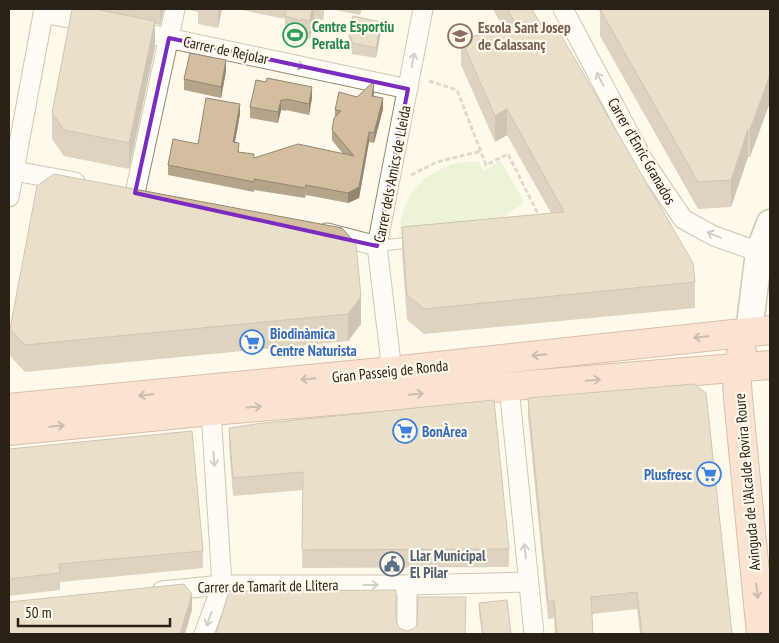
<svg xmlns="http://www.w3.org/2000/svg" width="779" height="643" font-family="'PT Sans Narrow',sans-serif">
	<rect width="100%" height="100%" fill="#fef9eb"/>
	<path fill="#d9eabc" d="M500,160L524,202L498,222L399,236C400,224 402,212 407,201C419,176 451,158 479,162L484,171Z"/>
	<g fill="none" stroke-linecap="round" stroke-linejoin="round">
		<g stroke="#978a6a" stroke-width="12">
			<path id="lane" d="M377,246L414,242"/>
		</g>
		<g stroke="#978a6a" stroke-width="21">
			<g id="street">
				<path d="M563,9L643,160L683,219L714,236L759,252"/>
				<path d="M43,13L94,23"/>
				<path d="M130,30L408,89"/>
				<path d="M9,170L75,182"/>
				<path d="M135,193L175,9"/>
				<path d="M9,197L44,9"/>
				<path d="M327,233L377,246"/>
				<path d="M392,371L377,246L423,9"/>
				<path d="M509,387L534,634"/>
				<path d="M162,591L222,585H407L528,582"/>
				<path d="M204,634L222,585L211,411"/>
				<path d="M407,634V585"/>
			</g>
		</g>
		<g stroke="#978a6a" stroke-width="29">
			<path id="secondary" d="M749,332L759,252L770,223"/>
		</g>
		<g stroke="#ab7859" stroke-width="30">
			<g id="primary">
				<path d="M742,352L736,368L738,398L761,634"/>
				<path d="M9,408L392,371L770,330"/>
				<path d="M9,431L211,411L770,365"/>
			</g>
		</g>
		<g stroke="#b9b4a7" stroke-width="3" stroke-dasharray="5 2.5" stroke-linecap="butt">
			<path d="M429,81L457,90L486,165L508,154L539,216"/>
			<path d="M411,175L437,162L481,151"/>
		</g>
		<use href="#lane" stroke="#fff" stroke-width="10"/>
		<use href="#street" stroke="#fff" stroke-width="19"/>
		<use href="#secondary" stroke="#fff" stroke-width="26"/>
		<use href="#primary" stroke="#f7cab1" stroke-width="28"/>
	</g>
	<g fill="#b5a48a">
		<path d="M72,9H164L160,25L155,24V47L129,169L64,156L52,139V113Z"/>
		<path d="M186,9H222L218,28L198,24V12Z"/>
		<path d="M237,9H324L323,20L314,19L310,39L301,38V39L285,34V19Z"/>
		<path d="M330,9H362L360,15Z"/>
		<path d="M493,9H532L543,29L695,282V308L424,334L407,320L402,252V227L551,213L507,135L495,142L461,65V39L504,29Z"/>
		<path d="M598,9H770V102L750,157H748L731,207L698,209L600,36V12Z"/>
		<path d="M381,32L376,58L352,54V48H349V37Z"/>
		<path d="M226,71L221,98L184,90V79Z"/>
		<path d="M256,80L312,98L309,115L286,110V111L281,110L278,123L250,118V107Z"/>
		<path d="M374,93L373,96L383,109L374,143L369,142L359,198L348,203L306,195L305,198L254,190V192L168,175V165L240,114L235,142L239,152L254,158L343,154L332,140V130L335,116V110L357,97Z"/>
		<path d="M342,228L361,324L348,341L25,372L10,356V329Z"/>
		<path d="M528,398L732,634H640L637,609L592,614L593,634H555L554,618L548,619L528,416Z"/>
		<path d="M229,428L509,549V567L302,568L303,490L233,496L229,446Z"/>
		<path d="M9,449L203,551V568L60,582V590L9,596Z"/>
		<path d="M479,603L511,634H482L479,613Z"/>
	</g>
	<g fill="#948670">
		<path d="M160,9H164L160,25Z"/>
		<path d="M218,9H222L218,28Z"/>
		<path d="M312,9H314V19L310,39V21Z"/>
		<path d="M323,9H324L323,20Z"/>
		<path d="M155,21V47L129,169V143Z"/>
		<path d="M381,22V32L376,58V48Z"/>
		<path d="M226,60V71L221,98V87Z"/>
		<path d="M770,75V102L750,157V130Z"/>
		<path d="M374,83V93L372,106V96Z"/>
		<path d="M312,87V98L309,115V104Z"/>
		<path d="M383,98V109L374,143V133Z"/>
		<path d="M281,100V110L278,123V112Z"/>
		<path d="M240,104V114L233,152V142Z"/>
		<path d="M507,109V135L495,142V116Z"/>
		<path d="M748,129V157L731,207V180Z"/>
		<path d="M369,132V142L359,198L348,203V193Z"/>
		<path d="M361,297V324L348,341V314Z"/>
		<path d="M192,594V610L185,634H180Z"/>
	</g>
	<g fill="#d3bfa0" stroke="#948670">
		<path d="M72,9H95L155,21L129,143L64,130L52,113Z"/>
		<path d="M286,9H312L310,21L301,19V21L285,16Z"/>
		<path d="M507,9H532L543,29L554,23L693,263L695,282L424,309L407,295L402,227L564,212L507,109L495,116L461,39L517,26Z"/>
		<path d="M600,9H770V75L750,130L748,129L731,180L698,182Z"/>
		<path d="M353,16L381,22L376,48L352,43V38L349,37Z"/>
		<path d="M190,53L226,60L221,87L184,79Z"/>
		<path d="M267,78L312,87L309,104L286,99V100H281L278,112L250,107L256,80L266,82Z"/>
		<path d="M372,83H374L372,96L383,98L374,133L369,132L359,187L348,193L306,185L305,188L254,179V182L168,165L173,139L198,144L206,98L240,104L233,142L239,143L238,152L254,154V158L298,144L354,156L332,130L334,118L341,111L335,110L339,92L357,97Z"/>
		<path d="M54,174L342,228L356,244L361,297L348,314L25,345L10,329L37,186Z"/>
		<path d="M694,384L706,393L732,634H642L637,592L591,597L593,634H557L554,601H548L528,398Z"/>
		<path d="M494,400L509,549L302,550L303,472L233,478L229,428L256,424Z"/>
		<path d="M192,431L203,551L59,564L60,573L9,579V449Z"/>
		<path d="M184,584L192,594L180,634H9V602Z"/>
		<path d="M396,590V620L398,626L401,629L407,631L413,629L417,625L418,597H466L465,634H216L229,591Z"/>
		<path d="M507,600L511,634H483L479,603Z"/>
	</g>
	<defs><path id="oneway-shaft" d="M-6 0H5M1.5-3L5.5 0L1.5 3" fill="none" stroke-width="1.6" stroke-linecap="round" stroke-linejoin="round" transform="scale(1.25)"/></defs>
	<g stroke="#9e9c96">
		<use href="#oneway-shaft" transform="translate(413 60) rotate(-79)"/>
		<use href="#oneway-shaft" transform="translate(297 65) rotate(12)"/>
		<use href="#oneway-shaft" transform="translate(600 79) rotate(-118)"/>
		<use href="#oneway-shaft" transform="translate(714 235) rotate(-157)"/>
		<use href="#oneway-shaft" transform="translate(214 459) rotate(86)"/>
		<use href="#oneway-shaft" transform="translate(525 551) rotate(-96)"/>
		<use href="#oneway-shaft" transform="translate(371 585)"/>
		<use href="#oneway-shaft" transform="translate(209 619) rotate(109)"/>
	</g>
	<g stroke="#8f7663">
		<use href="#oneway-shaft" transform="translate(701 337) rotate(174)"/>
		<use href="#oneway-shaft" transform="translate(539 355) rotate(174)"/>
		<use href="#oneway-shaft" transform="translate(308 379) rotate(174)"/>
		<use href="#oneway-shaft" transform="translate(593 380) rotate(-5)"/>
		<use href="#oneway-shaft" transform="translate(416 394) rotate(-5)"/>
		<use href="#oneway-shaft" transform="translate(146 395) rotate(174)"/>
		<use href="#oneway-shaft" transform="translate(254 407) rotate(-4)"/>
		<use href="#oneway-shaft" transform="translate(57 426) rotate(-6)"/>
		<use href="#oneway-shaft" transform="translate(757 591) rotate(84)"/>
	</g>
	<path d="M0 0H779V643H0ZM169,38L408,89L377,246L135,193Z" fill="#fef9eb" fill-opacity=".55" fill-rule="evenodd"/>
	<path fill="none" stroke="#7b2cbf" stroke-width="4" stroke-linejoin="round" d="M169,38L408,89L377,246L135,193Z"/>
	<defs>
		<g id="stadium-ring" transform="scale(1.25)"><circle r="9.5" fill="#fef9eb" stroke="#2e9e5b" stroke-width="1.5"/><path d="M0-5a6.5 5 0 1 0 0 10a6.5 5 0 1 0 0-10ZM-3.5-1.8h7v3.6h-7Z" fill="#2e9e5b"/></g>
		<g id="school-ring" transform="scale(1.25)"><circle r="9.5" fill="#fef9eb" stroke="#8d6e63" stroke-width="1.5"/><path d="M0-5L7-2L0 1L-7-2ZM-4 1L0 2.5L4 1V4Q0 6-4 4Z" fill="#8d6e63"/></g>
		<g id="supermarket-ring" transform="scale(1.25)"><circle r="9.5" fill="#fef9eb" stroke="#3f7fe0" stroke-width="1.5"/><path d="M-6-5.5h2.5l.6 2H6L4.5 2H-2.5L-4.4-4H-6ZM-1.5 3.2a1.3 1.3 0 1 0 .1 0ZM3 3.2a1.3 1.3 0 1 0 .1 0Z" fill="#3f7fe0"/></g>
		<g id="civic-ring" transform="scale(1.25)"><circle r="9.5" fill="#fef9eb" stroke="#5c6f8a" stroke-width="1.5"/><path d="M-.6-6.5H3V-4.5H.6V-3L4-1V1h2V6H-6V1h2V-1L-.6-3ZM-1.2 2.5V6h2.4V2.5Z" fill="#5c6f8a"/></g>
	</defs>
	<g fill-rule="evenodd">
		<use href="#stadium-ring" x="295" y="35"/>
		<use href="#school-ring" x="460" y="36"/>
		<use href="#supermarket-ring" x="252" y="342"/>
		<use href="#supermarket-ring" x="405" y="431"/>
		<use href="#supermarket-ring" x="709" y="474"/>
		<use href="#civic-ring" x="392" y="564"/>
	</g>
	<g text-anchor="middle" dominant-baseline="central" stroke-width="4.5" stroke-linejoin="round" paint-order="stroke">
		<g font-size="15" font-weight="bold" fill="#27864d" stroke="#fef9eb" text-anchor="start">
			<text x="312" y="26">Centre Esportiu<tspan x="312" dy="17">Peralta</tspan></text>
		</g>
		<g font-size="15" font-weight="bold" fill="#785e54" stroke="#fef9eb" text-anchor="start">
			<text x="478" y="27">Escola Sant Josep<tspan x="478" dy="17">de Calassanç</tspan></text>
		</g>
		<g font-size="15" fill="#272215" stroke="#fef9eb">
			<text transform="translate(226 50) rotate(12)">Carrer de Rejolar</text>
			<text transform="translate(642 151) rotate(60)">Carrer d'Enric Granados</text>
			<text transform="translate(392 174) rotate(-79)">Carrer dels Amics de Lleida</text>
			<text transform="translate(390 371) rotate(-6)">Gran Passeig de Ronda</text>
			<text transform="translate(747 482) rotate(-95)">Avinguda de l'Alcalde Rovira Roure</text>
			<text transform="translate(268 586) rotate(-1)">Carrer de Tamarit de Llitera</text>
		</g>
		<g font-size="15" font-weight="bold" fill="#366cbe" stroke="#fef9eb" text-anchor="start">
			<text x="270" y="333">Biodinàmica<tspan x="270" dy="17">Centre Naturista</tspan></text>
			<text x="422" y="431">BonÀrea</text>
			<text x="692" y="474" text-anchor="end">Plusfresc</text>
		</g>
		<g font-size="15" font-weight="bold" fill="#4e5e75" stroke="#fef9eb" text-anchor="start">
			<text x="410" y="555">Llar Municipal<tspan x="410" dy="17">El Pilar</tspan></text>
		</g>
	</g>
	<rect width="779" height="643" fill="none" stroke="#272215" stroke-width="20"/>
	<path d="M18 618v8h152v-8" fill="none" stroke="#272215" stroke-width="2.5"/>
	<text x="25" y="618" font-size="15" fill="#272215" stroke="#fef9eb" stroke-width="4" paint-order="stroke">50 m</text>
</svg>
